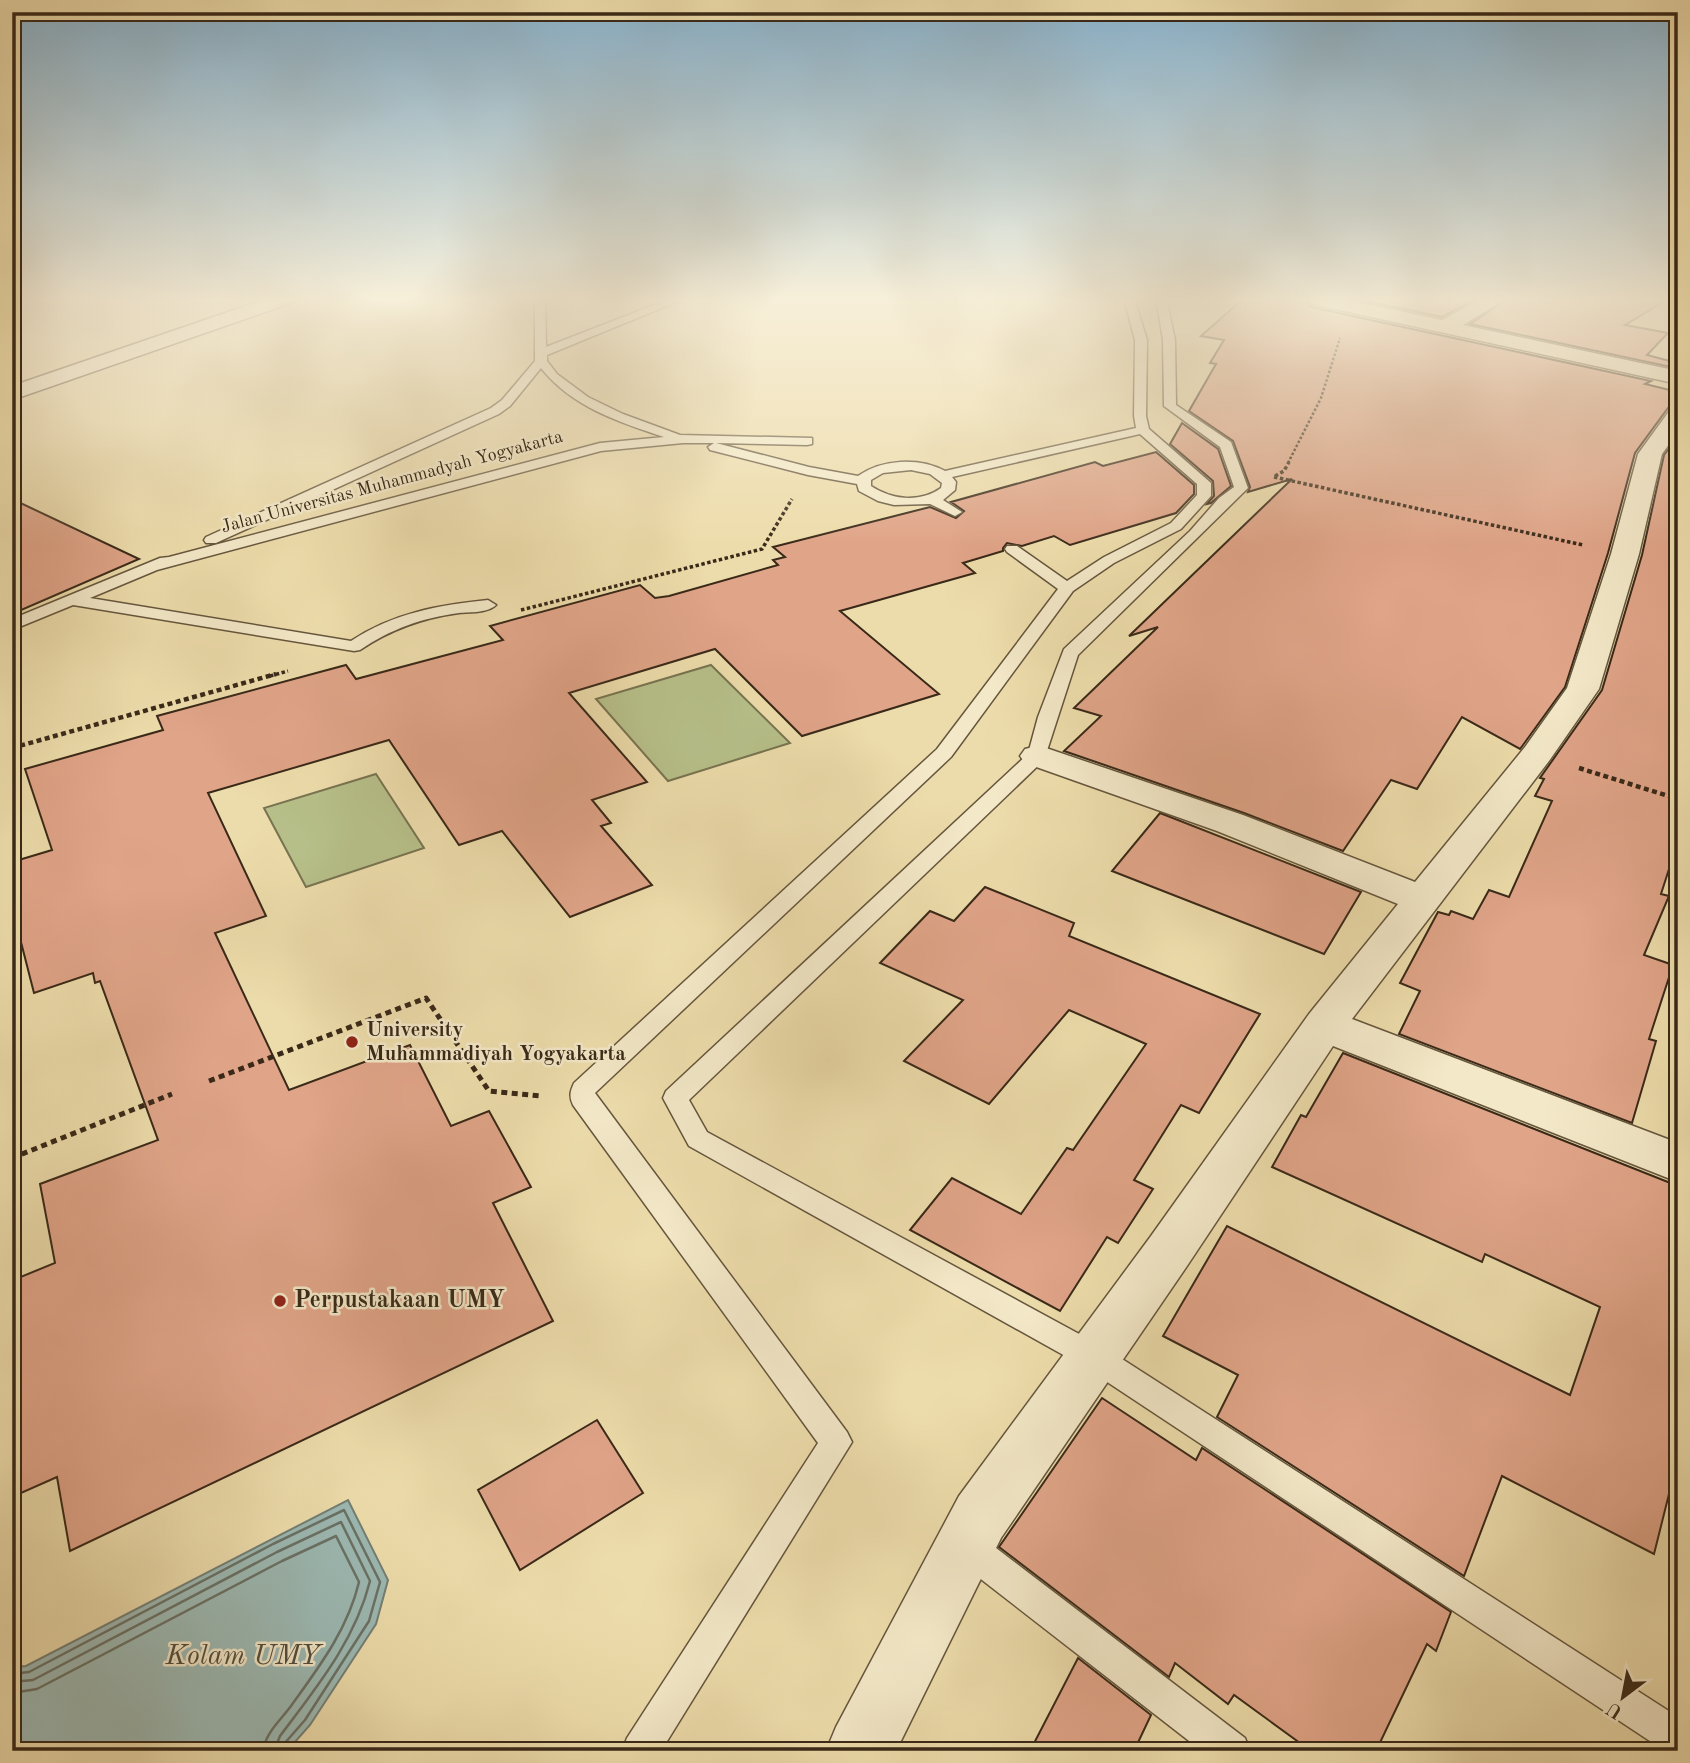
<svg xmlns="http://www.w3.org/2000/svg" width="1690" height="1763" font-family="'Old Standard TT',serif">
	<rect width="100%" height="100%" fill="#eddcab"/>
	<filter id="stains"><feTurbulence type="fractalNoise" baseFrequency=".00286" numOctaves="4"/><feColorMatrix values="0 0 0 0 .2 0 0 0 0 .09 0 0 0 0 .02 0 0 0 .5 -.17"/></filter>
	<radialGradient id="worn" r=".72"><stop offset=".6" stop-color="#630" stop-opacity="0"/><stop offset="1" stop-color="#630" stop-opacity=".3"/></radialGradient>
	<g fill="#b7c08a" stroke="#787451" stroke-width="2">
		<path d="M711,665L790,743L668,781L596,699Z"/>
		<path d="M376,774L424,848L306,887L264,808Z"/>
	</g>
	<path fill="#9cb9b3" stroke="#747f75" stroke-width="2" d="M348,1500L388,1580L376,1624L310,1725L287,1751H12V1667L26,1666Z"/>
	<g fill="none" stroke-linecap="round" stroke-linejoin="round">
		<g stroke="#6a7166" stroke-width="2.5">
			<path d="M12,1674L29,1672L273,1544L344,1510L380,1582L369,1621L305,1720L284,1744L283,1751"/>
			<path d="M12,1682L33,1680L277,1552L341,1522L370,1581C355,1641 316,1688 280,1736L274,1751"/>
			<path d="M12,1693L37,1689L282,1561L336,1536L359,1582C348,1629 319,1667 291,1706C280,1721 266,1732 263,1751"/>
		</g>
	</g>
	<g fill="#e0a488" stroke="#392918" stroke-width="2">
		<path d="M1244,298H1301L1311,307L1651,381L1645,384L1678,392V406L1668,408L1635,453L1608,553L1565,687L1523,745L1520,749L1462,717L1417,789L1391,780L1343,851L1244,813L1064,751L1101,716L1074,708L1158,627L1129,636L1292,479L1248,492L1250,487L1233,441L1189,411L1216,364L1210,363L1224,340L1201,336Z"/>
		<path d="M1350,298H1478L1442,317Z"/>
		<path d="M1509,298H1670L1625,325L1668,333L1647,355L1677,363L1671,367L1470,324Z"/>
		<path d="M1182,423L1218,449L1231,486L1211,503L1207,504L1214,496L1213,481L1170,444Z"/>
		<path d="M1678,437V841L1661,894L1669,896L1644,955L1673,965L1649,1039L1656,1041L1632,1123L1399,1034L1420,991L1400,983L1438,912L1449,915L1451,911L1473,919L1489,890L1509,897L1552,801L1535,796L1544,779L1540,778L1602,690L1642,555L1664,455Z"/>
		<path d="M1156,452L1194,485V494L1176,513L1070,545L1054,536L1022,546L1007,543L1003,548V551L963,563L975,573L840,611L939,694L802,736L715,649L569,693L647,782L592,800L611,823L601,826L652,885L570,917L502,831L459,845L389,740L208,793L266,916L215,933L289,1090L410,1045L451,1126L489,1111L531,1187L493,1203L553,1321L70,1551L57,1477L12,1497V1328L21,1324L13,1280L55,1263L40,1184L158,1140L100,981L95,983L93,973L34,993L12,907V862L52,850L25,769L163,730L157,716L346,665L356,679L503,640L490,626L640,585L655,598L669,596L778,565L773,560L785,557L773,547L930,507L956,518L964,511L951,502L1095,462L1103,466Z"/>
		<path d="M12,499L139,559L12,614Z"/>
		<path d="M1160,813L1361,892L1324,954L1112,871Z"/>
		<path d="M985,887L1074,923L1069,936L1260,1014L1199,1113L1181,1105L1134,1180L1153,1189L1118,1243L1107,1237L1060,1311L910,1230L952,1178L1021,1214L1067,1148L1073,1150L1146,1044L1069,1010L989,1104L904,1061L963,1000L880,963L930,911L954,921Z"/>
		<path d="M1343,1053L1678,1186V1458L1654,1554L1502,1476L1464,1576L1217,1417L1238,1375L1163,1336L1227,1226L1570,1395L1600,1307L1485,1254L1482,1262L1272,1167L1301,1115L1306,1117Z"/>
		<path d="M1102,1398L1196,1460L1202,1448L1451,1612L1436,1651L1427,1644L1376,1751H1311L1234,1695L1228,1704L1175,1663L1169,1677L999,1547Z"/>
		<path d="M597,1420L643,1493L520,1570L478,1490Z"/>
		<path d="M1078,1658L1151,1715L1134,1751H1030Z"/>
	</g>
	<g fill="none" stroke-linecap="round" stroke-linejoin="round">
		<g stroke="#66563d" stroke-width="3">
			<g id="service">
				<path d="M535,298H545L546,347L672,298H686L547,355V361L557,374L588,397L623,414L680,435L812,438V444L807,445L716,443L809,467L858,476C882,459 919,457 945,471L1136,428L1134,416L1135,340L1124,298H1134L1147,340L1146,416L1149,429L1211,483V496L1181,529L1114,563L1073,591L951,757L595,1093L847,1432L852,1442L661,1751H622L627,1738L818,1443L573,1105C569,1096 570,1092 574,1083L937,749L1058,589L1007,552L1005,549L1007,546H1017L1067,581L1104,557L1171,523L1197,495V484L1140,434L952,477L956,482L955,490L943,500L962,512L955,516L930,504L894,505L878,501L859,491L857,484L808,475L710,450L708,447L714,443H683L601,451L157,570L90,598L351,641C393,613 439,605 488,600L496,605C488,613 470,612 459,613C422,618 391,629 360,650L354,651L73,605L12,630V619L160,558L169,557L600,443L664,437C619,422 572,407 541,368L510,406L499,414L216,543H206L204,540L206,537L491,408L502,400L535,361ZM911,470L930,474L942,483L941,488C920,503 892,500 871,486V480L883,473Z"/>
				<path d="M1156,298H1166L1175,340L1176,405L1231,442L1248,488L1078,655L1044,760L689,1100L707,1132L1105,1348L1678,1717V1751H1665L1083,1366L689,1146L663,1098L666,1091L1028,754L1038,717L1064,649L1190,531L1219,498L1234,487L1220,447L1164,406L1163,340Z"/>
				<path d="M967,1531L979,1535L1245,1738L1250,1751H1202L955,1559L950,1547L955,1535Z"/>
			</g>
		</g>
		<g stroke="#66563d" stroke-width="3">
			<g id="minor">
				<path d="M269,298H296L294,302L12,400V386Z"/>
				<path d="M1678,408V432L1662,454L1639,554L1599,689L1549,761L1352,1019L1678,1143V1182L1333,1046L1187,1266L1001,1538L896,1751H826L836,1727L959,1496L1151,1236L1309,1014L1398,904L1217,831L1025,763L1020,756L1025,749L1037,746L1049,749L1243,815L1415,882L1525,747L1567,688L1611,554L1638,454L1670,410Z"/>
			</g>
		</g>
		<g stroke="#66563d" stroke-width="3">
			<path id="tertiary" d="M1303,298H1338L1442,320L1484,298H1507L1463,325L1678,371V384L1312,304Z"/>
		</g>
		<path stroke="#392918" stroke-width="2.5" stroke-dasharray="2.5 2" stroke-linecap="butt" d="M1288,463L1321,398L1340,338"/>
		<g stroke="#392918" stroke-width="3.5" stroke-dasharray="3.5 2.5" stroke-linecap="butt">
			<path d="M1275,476L1284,471L1289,462"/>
			<path d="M1274,477L1583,545"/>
			<path d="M521,610L762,549L792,499"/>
			<path d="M270,676L288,671"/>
		</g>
		<g stroke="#392918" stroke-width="4.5" stroke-dasharray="5 3.5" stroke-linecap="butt">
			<path d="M12,748L276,674"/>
			<path d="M1579,768L1678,799"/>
		</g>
		<g stroke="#392918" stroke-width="5" stroke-dasharray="6 4.5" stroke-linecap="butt">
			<path d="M209,1081L426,998L489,1091L541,1096"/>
			<path d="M12,1158L172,1094"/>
		</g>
		<use href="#service" fill="#f3e8c8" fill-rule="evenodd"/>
		<use href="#minor" fill="#f3e8c8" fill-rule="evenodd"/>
		<use href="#tertiary" fill="#f3e8c8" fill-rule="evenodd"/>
	</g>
	<linearGradient id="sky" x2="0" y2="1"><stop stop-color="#89b6d3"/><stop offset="0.55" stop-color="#f7efd9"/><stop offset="1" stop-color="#f7efd9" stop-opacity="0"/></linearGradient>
	<rect width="1690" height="545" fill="url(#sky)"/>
	<g fill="#8f2418" stroke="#f3e8c8" stroke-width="2.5">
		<circle cx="352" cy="1042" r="7"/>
		<circle cx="280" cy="1301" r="7"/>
	</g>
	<g text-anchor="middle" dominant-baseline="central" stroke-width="5" stroke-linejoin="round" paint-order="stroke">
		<g font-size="18" fill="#392918" stroke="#f3e8c8">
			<text transform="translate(392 482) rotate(-15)">Jalan Universitas Muhammadyah Yogyakarta</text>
		</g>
		<g font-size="21" font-weight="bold" fill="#392918" stroke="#f3e8c8" text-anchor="start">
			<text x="366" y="1030">University<tspan x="366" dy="24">Muhammadiyah Yogyakarta</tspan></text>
		</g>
		<g font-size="24" font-weight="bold" fill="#392918" stroke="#f3e8c8" text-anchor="start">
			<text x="294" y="1301">Perpustakaan UMY</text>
		</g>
		<g font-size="28" font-style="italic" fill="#524d3f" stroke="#f3e8c8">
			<text x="243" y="1657">Kolam UMY</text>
		</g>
	</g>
	<rect width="1690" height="1763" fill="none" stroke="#eddcab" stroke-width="42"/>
	<rect x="14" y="14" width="1662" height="1735" fill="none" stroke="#392918" stroke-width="3.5"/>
	<rect x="21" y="21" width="1648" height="1721" fill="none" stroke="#392918" stroke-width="2"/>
	<g transform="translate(1623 1697) rotate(212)" stroke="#f3e8c8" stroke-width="5" paint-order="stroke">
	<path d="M0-5L12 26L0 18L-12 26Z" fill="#392918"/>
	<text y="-10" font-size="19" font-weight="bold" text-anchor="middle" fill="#392918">U</text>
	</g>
	<rect width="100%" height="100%" filter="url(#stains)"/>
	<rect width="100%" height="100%" fill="url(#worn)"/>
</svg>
